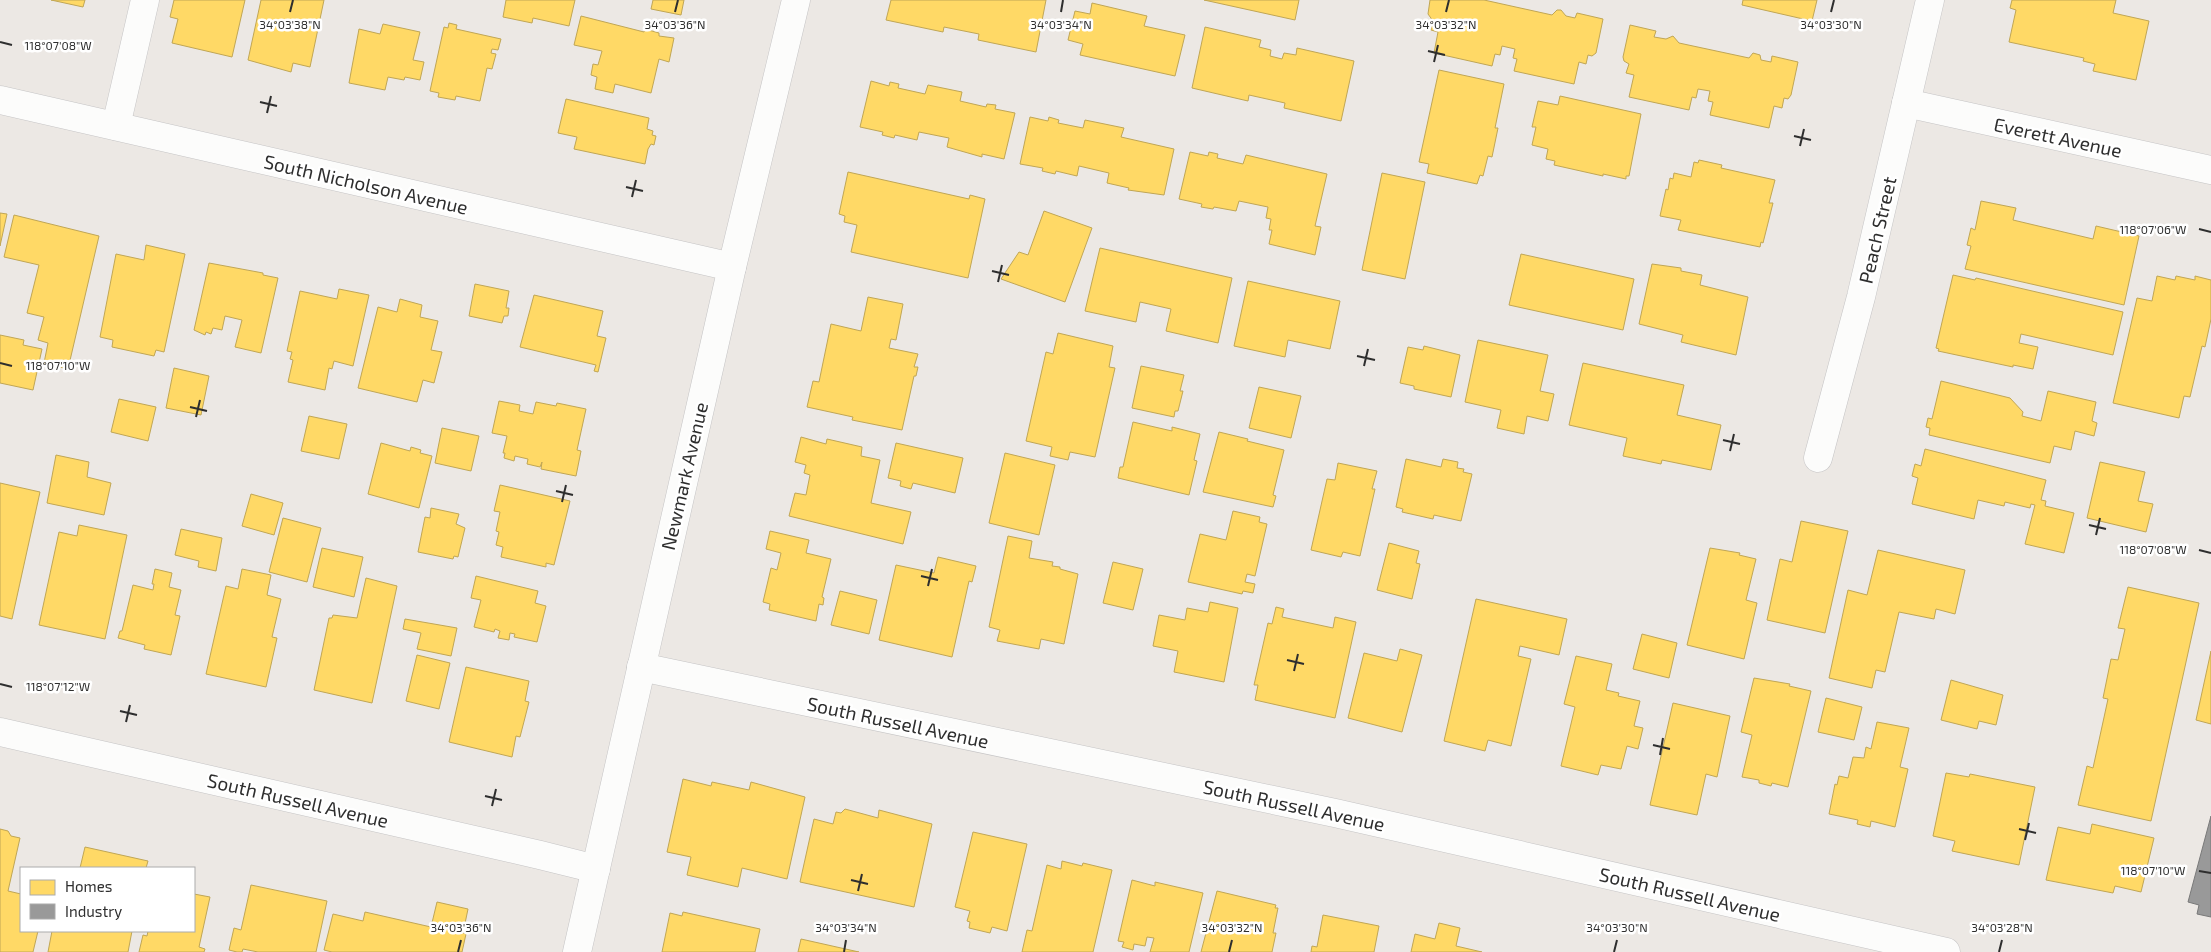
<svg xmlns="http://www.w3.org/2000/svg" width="2211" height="952" font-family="'Exo 2',sans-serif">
	<rect width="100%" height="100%" fill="#ece8e4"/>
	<g fill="#ffd966" stroke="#c0a655">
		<path d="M51,0H85L83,7Z"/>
		<path d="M174,0H245L232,57L172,43L178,19L170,17Z"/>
		<path d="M261,0H324L310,67L293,63L291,72L248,60Z"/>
		<path d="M506,0H575L569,26L533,18L532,23L503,17Z"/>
		<path d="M653,0H684L681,15L651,9Z"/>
		<path d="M891,0H1046L1036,52L978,40L979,34L944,27L943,32L886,20Z"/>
		<path d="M1204,0H1299L1295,20Z"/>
		<path d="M1430,0H1484L1552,15L1557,10H1561L1566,16L1575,18L1577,13L1603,19L1596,53L1592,56L1588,55L1586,64L1579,62L1574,84L1514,71L1517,59L1513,58L1515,49L1502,46L1500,55L1495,54L1492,66L1434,53L1438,32L1431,30L1433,21L1428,14Z"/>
		<path d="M1743,0H1817L1812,21L1742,5Z"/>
		<path d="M2012,0H2116L2113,13L2149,21L2136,80L2093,71L2095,64L2083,61L2084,58L2009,42L2016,10L2010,8Z"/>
		<path d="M1092,3L1147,16L1144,26L1185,35L1175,76L1080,55L1083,44L1068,40L1075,11L1090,14Z"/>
		<path d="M581,16L644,32L645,29L659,33V36L674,38L669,62L659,59L651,93L615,84L613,93L595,89L597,77L591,75L593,64L598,65L602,51L574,45Z"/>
		<path d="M449,23L457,25L456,29L501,39L498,50L492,49L491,53L496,54L492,69L487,68L480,101L456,96L455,100L438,97L439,93L430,91L444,27L448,28Z"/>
		<path d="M383,24L420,32L413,60L424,62L420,80L405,77L404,80L388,77L385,90L349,83L359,29L380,34Z"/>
		<path d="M1630,25L1656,31L1654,37L1666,39L1673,36L1679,43L1749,58L1753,53L1760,55L1761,60L1771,62L1772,56L1798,62L1791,95L1788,99L1784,98L1782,108L1774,106L1769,128L1710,115L1713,102L1708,101L1710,91L1698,89L1696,98L1692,97L1689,110L1629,97L1634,75L1626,73L1629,64L1624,61L1623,57Z"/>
		<path d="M1205,27L1261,40L1259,47L1271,50L1270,56L1282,59L1284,53L1296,55L1297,48L1354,61L1341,121L1284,108L1285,103L1249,95L1248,101L1192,88Z"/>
		<path d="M1439,70L1504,84L1495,128H1498L1492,157L1488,156L1483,176L1480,175L1477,184L1427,173L1429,164L1419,162Z"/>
		<path d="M871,81L889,86L890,82L899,84L898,88L925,94L928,85L962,92L960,101L986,107L987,104L996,105L995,109L1015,113L1004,159L982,154V157L947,147L949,138L919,132L917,140L895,135L894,138L882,135L883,132L860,127Z"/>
		<path d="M1560,96L1641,114L1629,176H1626V179L1603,174V176L1554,165L1555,161L1546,159L1548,149L1532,145L1536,127H1532L1538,101L1558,105Z"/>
		<path d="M566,99L649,118L647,129L653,131L652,135L656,136L654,145L651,144L648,149L645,164L574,149L577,137L558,133Z"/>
		<path d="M1030,117L1048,121L1049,117L1059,120L1058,123L1083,128L1085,120L1124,128L1121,137L1174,149L1164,195L1128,190L1129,188L1107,183L1109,173L1079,166L1077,176L1056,171L1055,174L1042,171L1043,168L1020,164Z"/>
		<path d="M1190,152L1208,156L1209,152L1218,154L1217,158L1243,164L1246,155L1327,174L1315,226L1321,227L1315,255L1269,244L1272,230H1269L1271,219L1266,218L1268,207L1239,201L1236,211L1214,207L1213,209L1201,207L1202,204L1179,199Z"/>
		<path d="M1699,160L1722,165L1721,168L1775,180L1769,203H1773L1763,243L1761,242L1760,247L1678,230L1681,220L1660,216L1666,189L1668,190L1670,178L1673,179L1674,173L1691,177L1694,162L1698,163Z"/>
		<path d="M848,172L969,199L970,195L985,199L968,278L851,252L857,225L844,222L845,216L839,214Z"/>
		<path d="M1382,173L1425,182L1405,279L1362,270Z"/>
		<path d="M1981,201L2016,208L2013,220L2093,239L2096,226L2139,236L2124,305L1965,269L1971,246L1967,245L1971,228L1975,230Z"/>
		<path d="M1044,211L1092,228L1065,302L1001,279L1019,252L1028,255Z"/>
		<path d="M0,213L7,214L0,246Z"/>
		<path d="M14,215L99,236L68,369L44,363L48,343L38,340L44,317L27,313L39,265L4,257Z"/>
		<path d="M146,245L185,254L164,352L156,350L154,356L112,347L113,340L100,337L116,254L144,260Z"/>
		<path d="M1100,248L1232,278L1218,343L1166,331L1171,309L1140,302L1136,322L1085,311Z"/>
		<path d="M1521,254L1634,279L1623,330L1509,305Z"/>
		<path d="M209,263L263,273V275L278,278L261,353L235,347L242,320L225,316L222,330L213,328L211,334L206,332L205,335L194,330Z"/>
		<path d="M1652,264L1681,268V271L1702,275L1700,285L1748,297L1736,355L1681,342L1683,335L1639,324Z"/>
		<path d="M1953,275L1975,280L1976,278L2123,312L2113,355L2021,334L2019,343L2038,347L2033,369L2013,365V367L1938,351L1939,349L1936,348Z"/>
		<path d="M2157,276L2175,280L2176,276L2195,280V276L2211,280V319L2205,347L2202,346L2190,397L2184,396L2179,418L2113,403L2137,298L2152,301Z"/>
		<path d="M1248,281L1340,301L1330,349L1288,340L1285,357L1234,346Z"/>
		<path d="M475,284L509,291L506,308H509L508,316H504L502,323L469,316Z"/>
		<path d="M339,289L369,295L353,366L334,361L332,369L329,368L325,390L288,382L293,360L290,359L292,352L287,351L300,291L337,299Z"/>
		<path d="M534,295L603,311L597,336L606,338L598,372L594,371L596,365L520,347Z"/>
		<path d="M868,297L903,304L896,340L891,339L889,348L918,354L914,367H918L916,376H914L902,430L852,420L853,417L807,407L813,381L819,382L831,324L861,331Z"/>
		<path d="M400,299L422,305L420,317L438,321L431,350L442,352L434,383L423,380L417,402L358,388L378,307L397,312Z"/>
		<path d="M1058,333L1113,346L1109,367L1115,368L1095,457L1070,452L1068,460L1050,456L1052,447L1026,441L1046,352L1053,354Z"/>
		<path d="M0,335L24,340L23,345L42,349L33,390L0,383Z"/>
		<path d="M1478,340L1548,355L1540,391L1554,394L1548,421L1527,416L1524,434L1497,428L1501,410L1465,402Z"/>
		<path d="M1424,346L1460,355L1451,397L1414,389V386L1400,383L1408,347L1423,350Z"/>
		<path d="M1583,363L1684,385L1677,415L1721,425L1711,470L1662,460L1661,464L1623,456L1627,438L1569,425Z"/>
		<path d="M1141,366L1184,375L1180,391H1183L1178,411H1175L1174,417L1132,408Z"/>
		<path d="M174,368L209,376L201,415L166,408Z"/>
		<path d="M1941,381L2010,398L2023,412L2022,416L2041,421L2048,391L2096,402L2092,421L2097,423L2094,436L2075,431L2071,450L2054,446L2050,463L1929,435L1930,428L1926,427L1928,418L1932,419Z"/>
		<path d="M1259,387L1301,396L1291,438L1249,428Z"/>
		<path d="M119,399L156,407L148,441L111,432Z"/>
		<path d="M499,401L520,405L519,411L533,414L536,402L556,406L557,403L586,409L577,450L581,451L576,476L541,469L542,462L540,467L527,464L528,459L515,456L514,461L504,458L505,453H503L507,436L492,433Z"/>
		<path d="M309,416L347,424L339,459L301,451Z"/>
		<path d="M1133,422L1172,431V427L1200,434L1194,460L1197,461L1189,495L1118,478L1120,467H1123Z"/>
		<path d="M442,428L479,436L471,471L435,463Z"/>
		<path d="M1219,432L1248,439L1247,441L1284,450L1273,495L1276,496L1273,507L1203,492Z"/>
		<path d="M801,437L826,444L827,439L862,447L861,456L880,460L871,503L911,512L903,544L789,516L795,493L806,495L810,475L804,473L806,465L795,462Z"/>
		<path d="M381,443L410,451L411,447L421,450L420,453L432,456L419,508L368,494Z"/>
		<path d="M896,443L963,458L955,493L913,483L911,489L900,486L901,481L888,478Z"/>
		<path d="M1925,449L2046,480L2041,500L2046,501L2045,506L2074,513L2064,553L2025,544L2035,505L2031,504L2030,508L2005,502L2004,506L1978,500L1974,519L1912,504L1918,478L1912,476L1915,464L1921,466Z"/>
		<path d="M1005,453L1055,465L1039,535L989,523Z"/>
		<path d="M56,455L89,462L87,477L111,483L104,515L47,503Z"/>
		<path d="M1406,459L1441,467L1443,459L1458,462L1457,468L1464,469L1463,472L1472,474L1461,521L1434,515L1433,519L1402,512L1403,509L1396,507Z"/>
		<path d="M2100,462L2145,472L2138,501L2153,504L2146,532L2087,518Z"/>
		<path d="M1338,463L1377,471L1372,489H1375L1360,556L1343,552L1341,557L1311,550L1327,479L1335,480Z"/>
		<path d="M0,483L40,492L12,619L0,616Z"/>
		<path d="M500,485L570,501L554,565L546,563V567L501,557L503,547L496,545L499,532L496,531L500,512L494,511Z"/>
		<path d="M251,494L283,503L274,535L242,526Z"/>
		<path d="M431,508L459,514L456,524L465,528L458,557L454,556L453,559L418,552L425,517L430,518Z"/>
		<path d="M1233,511L1260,517L1259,522L1267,524L1255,576L1247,574L1245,582L1255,584L1253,593L1243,591L1242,594L1188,582L1200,534L1226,540Z"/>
		<path d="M283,518L321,528L307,582L269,572Z"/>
		<path d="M1801,521L1848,531L1825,633L1767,620L1780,559L1792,562Z"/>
		<path d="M79,525L127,535L105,639L39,625L59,532L77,536Z"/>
		<path d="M181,529L222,538L216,571L198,567L199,561L175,555Z"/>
		<path d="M770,531L809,540L806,553L831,559L822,597L824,598L823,605L819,604L816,621L769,610L770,604L763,602L771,568L777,570L781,553L766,549Z"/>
		<path d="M1008,536L1032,541L1029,558L1053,562L1052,566L1060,567V569L1078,574L1064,644L1041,639L1039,649L997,641L1000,630L989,627Z"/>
		<path d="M1389,543L1419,551L1416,563L1420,564L1412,599L1377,590Z"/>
		<path d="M322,548L363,557L354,597L313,587Z"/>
		<path d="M1710,548L1740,553L1739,555L1756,559L1746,600L1757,603L1744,659L1687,645Z"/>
		<path d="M1878,550L1965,570L1955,614L1936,609L1934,619L1899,612L1885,672L1876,670L1872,688L1829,678L1848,590L1867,595Z"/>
		<path d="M938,557L976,566L972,582L969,581L952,657L879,640L896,565L934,573Z"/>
		<path d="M1113,562L1143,569L1133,610L1103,603Z"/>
		<path d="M155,569L172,573L169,587L181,590L175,615L180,616L171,655L144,649L145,645L118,638L120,631H122L133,585L153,590L154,584H152Z"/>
		<path d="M242,569L271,575L267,595L281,599L272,637L277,638L266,687L206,674L226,586L238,589Z"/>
		<path d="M476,576L538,591L535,603L546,606L537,642L514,637L515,634L510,633L509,640L498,638L500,631L495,629L494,632L474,627L481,600L471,598Z"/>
		<path d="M366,578L397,586L372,703L314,690L329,618H332L333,615L357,618Z"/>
		<path d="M2128,587L2199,603L2151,821L2078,805L2087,766L2093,768L2108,699L2103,698L2111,659L2118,660L2125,629L2118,628Z"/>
		<path d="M840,591L877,600L869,634L831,625Z"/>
		<path d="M1476,599L1567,619L1559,655L1520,646L1518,656L1531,659L1511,746L1488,740L1485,751L1444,741Z"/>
		<path d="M1210,602L1238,608L1224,682L1174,672L1178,651L1153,646L1159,615L1185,620L1187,608L1208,612Z"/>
		<path d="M1276,607L1284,609L1282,617L1333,628L1335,617L1356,622L1335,718L1255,700L1258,685H1254L1268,623L1272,624Z"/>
		<path d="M405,619L457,628L451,656L417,649L421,633L403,629Z"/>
		<path d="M1642,634L1677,643L1669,678L1633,669Z"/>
		<path d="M1400,649L1422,655L1402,732L1348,718L1364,653L1397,661Z"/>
		<path d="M2211,651V724L2196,720Z"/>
		<path d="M417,655L450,663L439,709L406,701Z"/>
		<path d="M1576,656L1612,664L1606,690L1619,693L1618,696L1640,701L1634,726L1643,728L1638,749L1627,746L1621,769L1601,765L1598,775L1561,766L1575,707L1564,704Z"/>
		<path d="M466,667L529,681L525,701L529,702L520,737L516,736L512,757L449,742Z"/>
		<path d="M1754,678L1790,684L1789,686L1811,691L1788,787L1772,783L1771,786L1759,783V780L1742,777L1752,735L1741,732Z"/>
		<path d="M1951,680L2003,695L1996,725L1979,721L1977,729L1941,720Z"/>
		<path d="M1826,698L1862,707L1854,740L1818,732Z"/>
		<path d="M1673,703L1730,716L1717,777L1706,774L1697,815L1650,805Z"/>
		<path d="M1877,722L1909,728L1900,767L1908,769L1895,827L1871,821L1870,827L1857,824L1858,820L1829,814L1835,784L1837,785L1839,776L1848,778L1853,757L1864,758L1866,747L1871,749Z"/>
		<path d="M1946,773L1969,777L1970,774L2035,787L2019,865L1952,851L1955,841L1933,836Z"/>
		<path d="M683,779L711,786L712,782L749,790L751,782L805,797L787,879L742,868L738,887L687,875L691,857L667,852Z"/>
		<path d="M845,809L878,818L879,810L932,824L914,907L800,882L814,819L833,824L836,812L841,813Z"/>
		<path d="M2092,824L2154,838L2141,892L2115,886L2113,893L2046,880L2058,827L2090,834Z"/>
		<path d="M0,829L8,831L11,836L20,838L8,891L21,894V931H38L33,952H0Z"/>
		<path d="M973,832L1027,844L1007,931L992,927L990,933L969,928L970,922L967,921L970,911L955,907Z"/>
		<path d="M85,847L148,861L146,868H80Z"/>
		<path d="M1062,861L1082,866L1083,863L1112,870L1093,952H1022L1027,930L1032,931L1047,865L1061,869Z"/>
		<path d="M1132,880L1155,886V882L1203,893L1189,952H1150L1154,938L1147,937L1145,946L1134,944L1133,950L1122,947L1124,942L1118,941Z"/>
		<path d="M251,885L327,901L316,952H258L243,949L242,952H237L229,950L234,928L241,930Z"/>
		<path d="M1217,891L1276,905L1275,908H1278L1273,933H1276L1272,952H1201Z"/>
		<path d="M194,894L210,897L199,947L205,949L204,952H139L143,935L147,936L148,931H194Z"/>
		<path d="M437,902L468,909L463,933L466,934L462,952H332L324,950L333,914L363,921L365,912L431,927Z"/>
		<path d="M683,912L760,929L755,952H662L670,913L682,916Z"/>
		<path d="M1323,915L1379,926L1374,952H1311L1312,946L1317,947Z"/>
		<path d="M1439,923L1460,928L1456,946L1482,952H1411L1415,934L1435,939Z"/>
		<path d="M52,931H132L128,952H48Z"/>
		<path d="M801,939L859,952H798Z"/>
	</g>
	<path fill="#999" stroke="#797979" d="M2211,816V917L2197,914L2199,905L2188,902Z"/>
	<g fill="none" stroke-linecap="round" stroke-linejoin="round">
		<g stroke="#c5c4c5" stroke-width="29">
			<g id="street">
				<path d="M0,100L732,267"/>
				<path d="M1906,103L2211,170"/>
				<path d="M116,126L145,0"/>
				<path d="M1818,458L1861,297L1930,0"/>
				<path d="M641,667L1335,813L1946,952"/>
				<path d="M0,732L540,855L596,869"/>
			</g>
		</g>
		<g stroke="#c5c4c5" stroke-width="29">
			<path id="secondary" d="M577,952L732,267L796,0"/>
		</g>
		<use href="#street" stroke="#fcfcfb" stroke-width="28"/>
		<use href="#secondary" stroke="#fcfcfb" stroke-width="28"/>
	</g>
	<path fill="none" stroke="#2e2e2e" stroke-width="2" d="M290,12L293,0M675,12L678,0M1061,12L1063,0M1446,12L1449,0M1831,12L1834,0M0,42L12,45M1428,51L1445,55M1434,62L1438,45M260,102L277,106M267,113L271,96M1794,136L1811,140M1800,146L1804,129M626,187L643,191M632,197L636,180M2199,229L2211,232M992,271L1009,275M998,282L1002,265M1357,356L1375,360M0,363L12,366M1364,366L1368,349M190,407L207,411M196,417L200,400M1723,440L1740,444M1730,451L1734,434M556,491L573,495M562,502L566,485M2089,525L2106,529M2096,535L2100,518M2199,550L2211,553M921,576L938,580M928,586L932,569M1287,660L1304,664M1294,671L1298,654M0,684L12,687M120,711L137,715M126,722L130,705M1653,745L1670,749M1660,755L1663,738M485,796L502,800M492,806L496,789M2019,829L2036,833M2025,840L2029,823M2199,871L2211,873M851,880L868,884M858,891L862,874M458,952L461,940M844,952L846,940M1229,952L1232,940M1614,952L1617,940M1999,952L2002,940"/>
	<g text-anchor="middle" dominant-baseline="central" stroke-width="5" stroke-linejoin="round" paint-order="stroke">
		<g font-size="19" fill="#2e2e2e" stroke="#fff">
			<text transform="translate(2058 137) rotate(12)">Everett Avenue</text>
			<text transform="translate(366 184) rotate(13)">South Nicholson Avenue</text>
			<text transform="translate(1877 230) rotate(-77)">Peach Street</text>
			<text transform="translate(684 476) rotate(-77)">Newmark Avenue</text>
			<text transform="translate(898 722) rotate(12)">South Russell Avenue</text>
			<text transform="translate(298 800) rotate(13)">South Russell Avenue</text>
			<text transform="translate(1294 805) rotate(12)">South Russell Avenue</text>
			<text transform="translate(1690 894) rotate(13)">South Russell Avenue</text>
		</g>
	</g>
	<g font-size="12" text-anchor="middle" fill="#2e2e2e" stroke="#fff" stroke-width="5" stroke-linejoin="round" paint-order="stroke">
		<text x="290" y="29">34°03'38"N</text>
		<text x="675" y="29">34°03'36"N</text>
		<text x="1061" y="29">34°03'34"N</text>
		<text x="1446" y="29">34°03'32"N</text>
		<text x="1831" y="29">34°03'30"N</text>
		<text x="58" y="50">118°07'08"W</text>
		<text x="2153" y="234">118°07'06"W</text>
		<text x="58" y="370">118°07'10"W</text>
		<text x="2153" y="554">118°07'08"W</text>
		<text x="58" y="691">118°07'12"W</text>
		<text x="2153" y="875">118°07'10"W</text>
		<text x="461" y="932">34°03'36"N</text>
		<text x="846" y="932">34°03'34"N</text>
		<text x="1232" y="932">34°03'32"N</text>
		<text x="1617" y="932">34°03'30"N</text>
		<text x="2002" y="932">34°03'28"N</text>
	</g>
	<rect x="20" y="867" width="175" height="65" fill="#ffffff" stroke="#ababab"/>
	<rect x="30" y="880" width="25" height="15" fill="#ffd966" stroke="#ababab"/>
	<text x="65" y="892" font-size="15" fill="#2e2e2e">Homes</text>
	<rect x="30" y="904" width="25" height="15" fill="#999999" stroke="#ababab"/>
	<text x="65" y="917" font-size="15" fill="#2e2e2e">Industry</text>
</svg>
